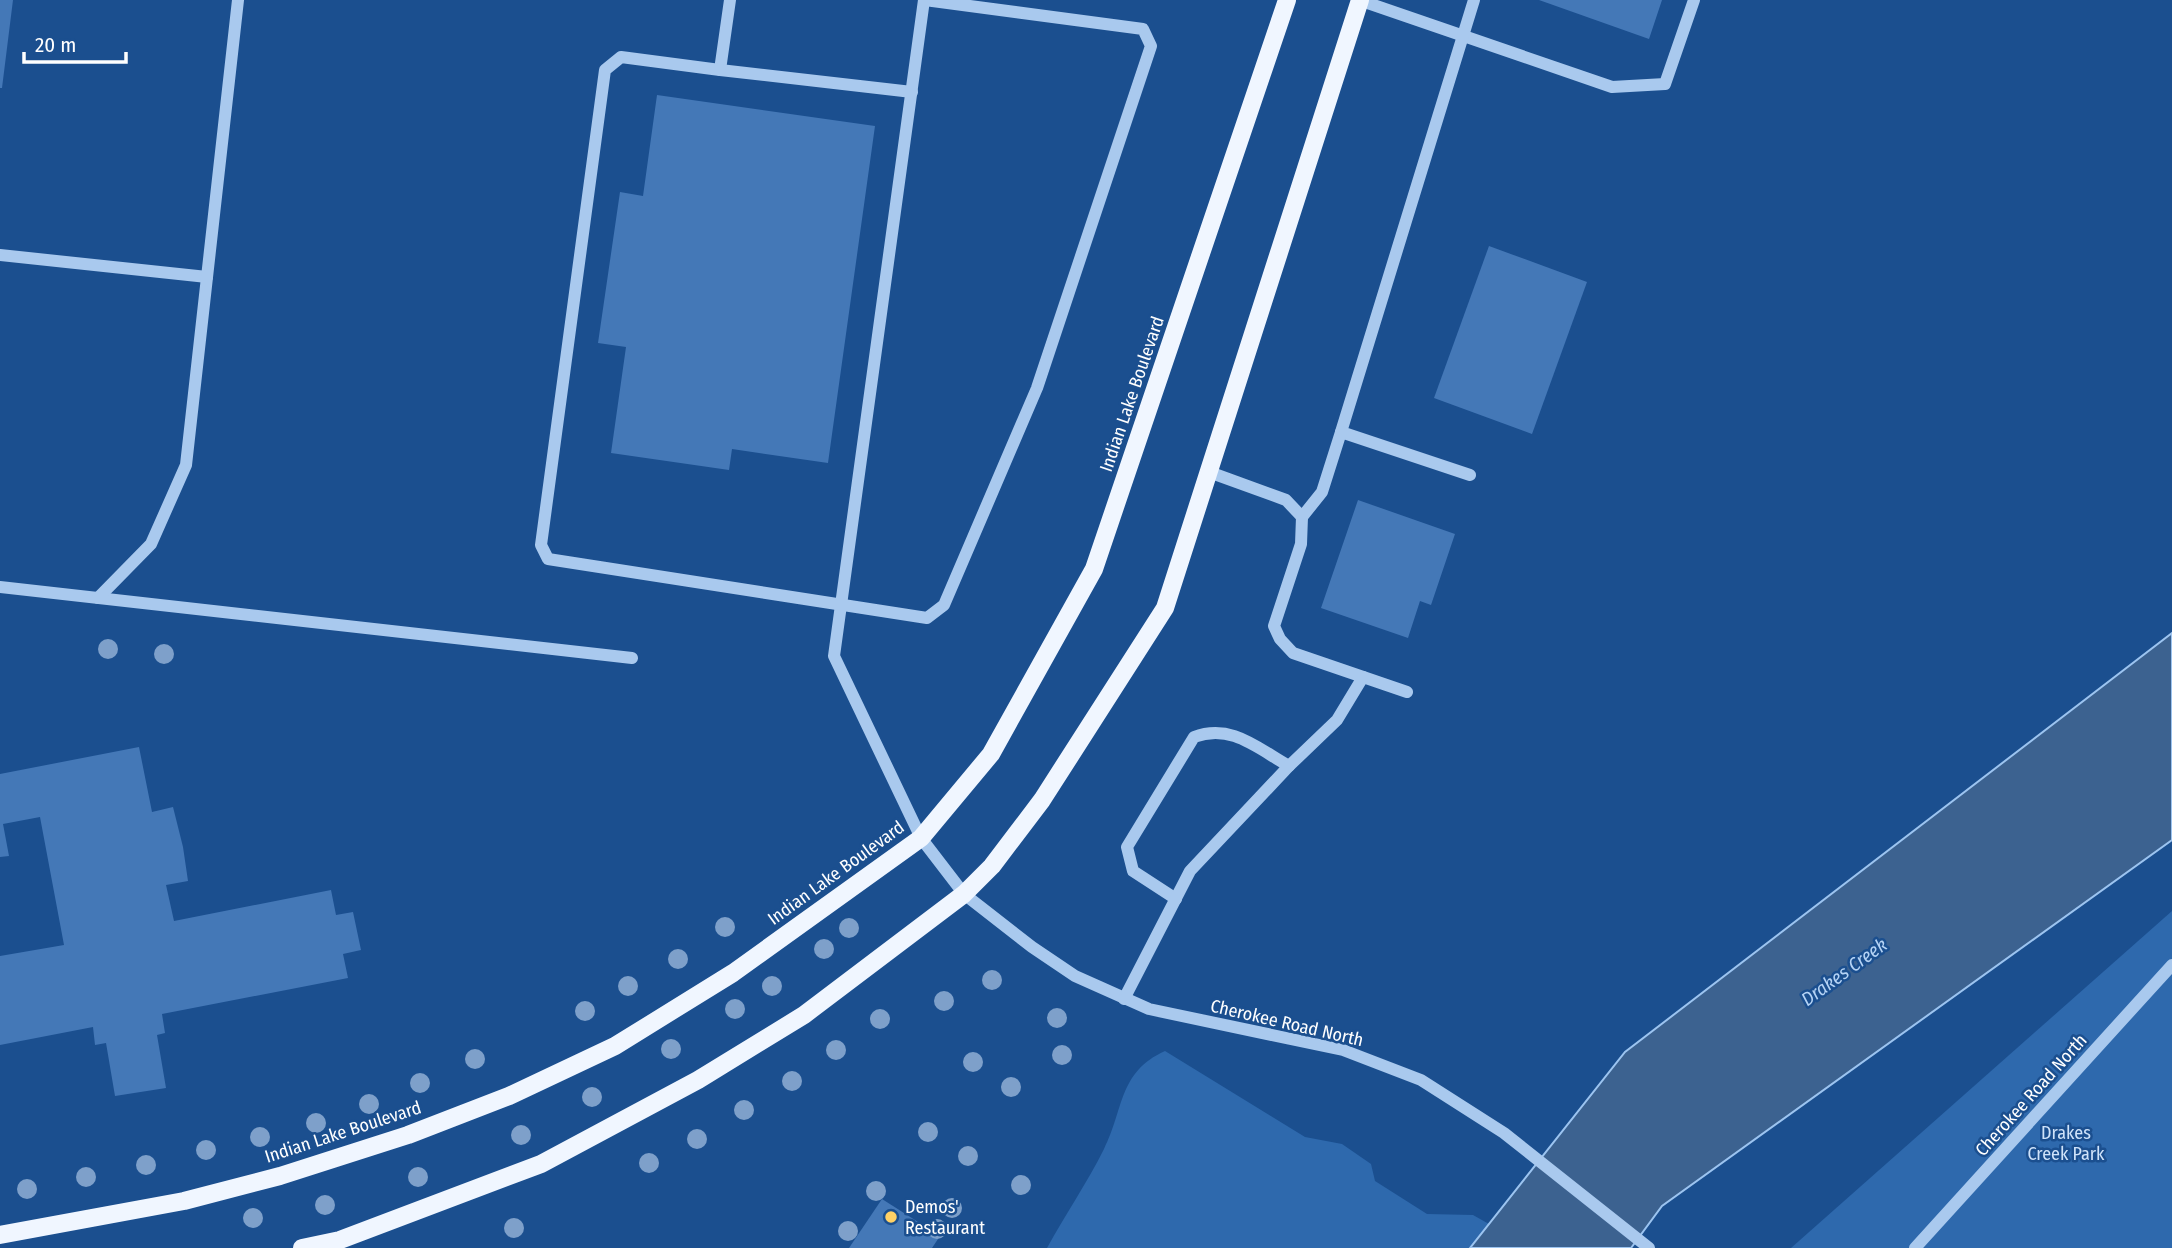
<svg xmlns="http://www.w3.org/2000/svg" width="2172" height="1248" font-family="'Fira Sans Condensed',sans-serif">
	<rect width="100%" height="100%" fill="#1b4f8f"/>
	<g fill="#2e69ad">
		<path d="M2172,911V1248H1791Z"/>
		<path d="M1165,1051L1305,1137L1342,1144L1371,1164L1375,1181L1427,1214L1473,1215L1489,1224L1470,1248H1047C1065,1215 1087,1183 1104,1149C1124,1110 1118,1072 1165,1051Z"/>
	</g>
	<path fill="#3c6290" stroke="#9cc4f0" stroke-width="2" d="M2172,633V840L1662,1206L1631,1248H1470L1625,1052Z"/>
	<g fill="#4478b7">
		<path d="M0,0H13L2,88H0Z"/>
		<path d="M1539,0H1662L1649,39Z"/>
		<path d="M657,95L875,126L828,463L732,449L729,470L611,453L626,347L598,343L620,192L643,196Z"/>
		<path d="M1489,246L1587,282L1532,434L1434,398Z"/>
		<path d="M1358,500L1455,534L1431,605L1420,601L1408,638L1321,608Z"/>
		<path d="M139,747L152,812L173,807L183,847L188,881L166,885L174,921L331,890L336,915L353,912L361,950L343,954L348,978L162,1014L165,1033L157,1035L166,1088L115,1096L106,1043L95,1045L93,1027L0,1045V956L64,945L40,817L3,824L9,856L0,857V774Z"/>
		<path d="M882,1199L940,1236L932,1248H849Z"/>
	</g>
	<g fill="none" stroke-linecap="round" stroke-linejoin="round">
		<g stroke="#a9c9ee" stroke-width="12">
			<path d="M730,0L720,70L912,92"/>
			<path d="M924,0L834,656L921,838L964,894L1032,947L1075,976L1149,1009L1343,1050L1421,1080L1504,1133L1649,1248"/>
			<path d="M1359,0L1612,87L1665,84L1694,0"/>
			<path d="M720,70L621,57L605,70L541,545L548,559L927,618L944,605L1037,388L1151,46L1143,29L925,0"/>
			<path d="M0,255L207,277"/>
			<path d="M1209,472L1286,500L1302,517L1301,544L1274,626L1280,639L1293,653L1407,692"/>
			<path d="M1470,475L1341,432L1474,0"/>
			<path d="M1302,517L1322,492L1341,432"/>
			<path d="M0,587L632,658"/>
			<path d="M98,598L151,544L186,465L238,0"/>
			<path d="M1176,899L1133,871L1127,847L1194,737C1231,723 1257,748 1289,766"/>
			<path d="M1124,999L1190,871L1289,766L1337,720L1363,677"/>
			<path d="M1915,1248L2172,965"/>
		</g>
		<g stroke="#f0f6ff" stroke-width="18">
			<path d="M0,1235L184,1201L280,1176L408,1135L509,1096L615,1046L733,973L921,838L991,754L1094,569L1287,0"/>
			<path d="M302,1248L340,1240L541,1164L698,1080L804,1015L964,894L992,866L1042,800L1165,608L1360,0"/>
		</g>
	</g>
	<g fill="#7ea0ca">
		<circle cx="108" cy="649" r="10"/>
		<circle cx="164" cy="654" r="10"/>
		<circle cx="725" cy="927" r="10"/>
		<circle cx="849" cy="928" r="10"/>
		<circle cx="824" cy="949" r="10"/>
		<circle cx="678" cy="959" r="10"/>
		<circle cx="992" cy="980" r="10"/>
		<circle cx="628" cy="986" r="10"/>
		<circle cx="772" cy="986" r="10"/>
		<circle cx="944" cy="1001" r="10"/>
		<circle cx="735" cy="1009" r="10"/>
		<circle cx="585" cy="1011" r="10"/>
		<circle cx="1057" cy="1018" r="10"/>
		<circle cx="880" cy="1019" r="10"/>
		<circle cx="671" cy="1049" r="10"/>
		<circle cx="836" cy="1050" r="10"/>
		<circle cx="1062" cy="1055" r="10"/>
		<circle cx="475" cy="1059" r="10"/>
		<circle cx="973" cy="1062" r="10"/>
		<circle cx="792" cy="1081" r="10"/>
		<circle cx="420" cy="1083" r="10"/>
		<circle cx="1011" cy="1087" r="10"/>
		<circle cx="592" cy="1097" r="10"/>
		<circle cx="369" cy="1104" r="10"/>
		<circle cx="744" cy="1110" r="10"/>
		<circle cx="316" cy="1123" r="10"/>
		<circle cx="928" cy="1132" r="10"/>
		<circle cx="521" cy="1135" r="10"/>
		<circle cx="260" cy="1137" r="10"/>
		<circle cx="697" cy="1139" r="10"/>
		<circle cx="206" cy="1150" r="10"/>
		<circle cx="968" cy="1156" r="10"/>
		<circle cx="649" cy="1163" r="10"/>
		<circle cx="146" cy="1165" r="10"/>
		<circle cx="86" cy="1177" r="10"/>
		<circle cx="418" cy="1177" r="10"/>
		<circle cx="1021" cy="1185" r="10"/>
		<circle cx="27" cy="1189" r="10"/>
		<circle cx="876" cy="1191" r="10"/>
		<circle cx="325" cy="1205" r="10"/>
		<circle cx="952" cy="1208" r="10"/>
		<circle cx="253" cy="1218" r="10"/>
		<circle cx="514" cy="1228" r="10"/>
		<circle cx="937" cy="1229" r="10"/>
		<circle cx="848" cy="1231" r="10"/>
	</g>
	<circle fill="#ffd166" stroke="#1b4f8f" stroke-width="2.5" cx="891" cy="1217" r="7"/>
	<g text-anchor="middle" dominant-baseline="central" stroke-width="5" stroke-linejoin="round" paint-order="stroke">
		<g font-size="18" fill="#fff" stroke="#1b4f8f">
			<text transform="translate(1132 394) rotate(-71)">Indian Lake Boulevard</text>
			<text transform="translate(836 873) rotate(-36)">Indian Lake Boulevard</text>
			<text transform="translate(1287 1023) rotate(13)">Cherokee Road North</text>
			<text transform="translate(2031 1095) rotate(-48)">Cherokee Road North</text>
			<text transform="translate(343 1132) rotate(-18)">Indian Lake Boulevard</text>
		</g>
		<g font-size="18" fill="#cfe3fa" stroke="#1b4f8f">
			<text x="2066" y="1133">Drakes<tspan x="2066" dy="21">Creek Park</tspan></text>
		</g>
		<g font-size="18" fill="#fff" stroke="#1b4f8f" text-anchor="start">
			<text x="905" y="1207">Demos'<tspan x="905" dy="21">Restaurant</tspan></text>
		</g>
		<g font-size="19" font-style="italic" fill="#b5d3f5" stroke="#1b4f8f">
			<text transform="translate(1844 972) rotate(-36)">Drakes Creek</text>
		</g>
	</g>
	<path d="M24 52v10h102v-10" fill="none" stroke="#ffffff" stroke-width="3.5"/>
	<text x="35" y="52" font-size="21" fill="#ffffff" stroke="#1b4f8f" stroke-width="5" paint-order="stroke">20 m</text>
</svg>
